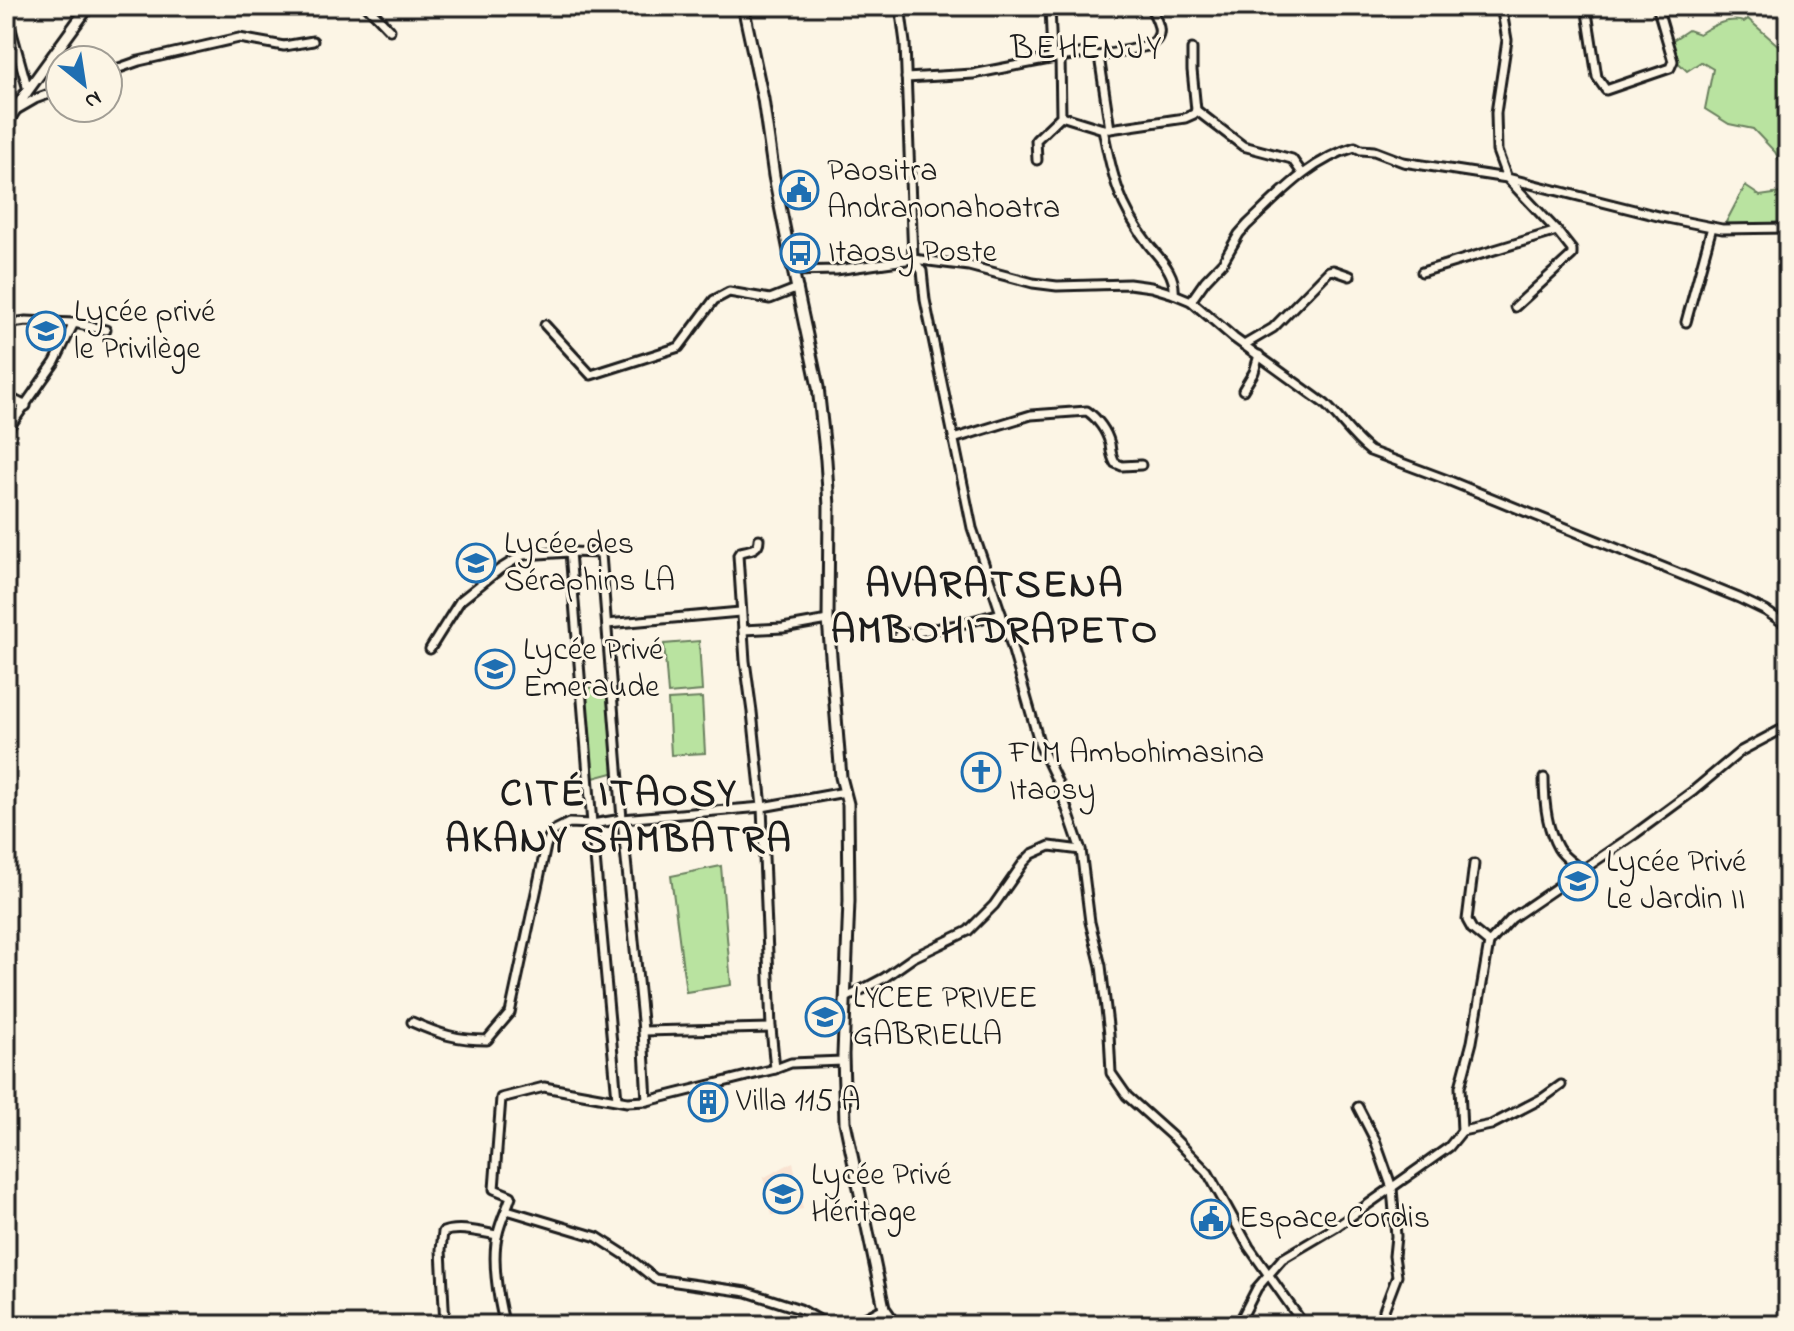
<svg xmlns="http://www.w3.org/2000/svg" width="1794" height="1331" font-family="'Indie Flower',sans-serif">
	<rect width="100%" height="100%" fill="#fcf5e5"/>
	<filter id="ink" filterUnits="userSpaceOnUse"><feTurbulence type="fractalNoise" baseFrequency=".0125" numOctaves="2"/><feDisplacementMap in="SourceGraphic" scale="16" xChannelSelector="R" yChannelSelector="G"/><feConvolveMatrix kernelMatrix="1 2 1 2 8 2 1 2 1" color-interpolation-filters="sRGB"/></filter>
	<g filter="url(#ink)">
		<path fill="#f9e3d2" d="M793,1162L803,1209L772,1215L763,1178Z"/>
		<g fill="#b9e3a0" stroke="#6a805e" stroke-width="2">
			<path d="M1748,19L1788,54V164L1784,168L1775,152L1753,129L1729,124L1705,109L1713,69L1701,62L1687,71L1666,51L1670,42L1688,30L1699,34C1713,25 1729,17 1744,22Z"/>
			<path d="M1745,186L1760,196L1788,192V220L1784,223L1736,227L1724,226Z"/>
			<path d="M699,641L702,691L668,694L664,644Z"/>
			<path d="M607,685L616,772L590,779L583,689Z"/>
			<path d="M702,698L705,753L671,755L668,700Z"/>
			<path d="M721,866L731,985L686,992L671,876Z"/>
		</g>
		<g fill="none" stroke-linecap="round" stroke-linejoin="round">
			<g stroke="#1c1c1c" stroke-width="13">
				<g id="minor">
					<path d="M367,6L390,30"/>
					<path d="M900,6L905,43L913,259L922,271L925,300L972,528L1009,637L1040,745L1058,783L1081,850L1090,922L1101,966L1109,1034L1111,1073L1127,1096L1175,1139L1208,1173L1249,1247L1304,1325"/>
					<path d="M1050,6L1052,58"/>
					<path d="M1501,6L1507,40L1496,113L1497,151L1507,178L1662,217L1722,229L1788,228"/>
					<path d="M1586,6L1597,77L1606,90L1670,68L1673,61L1657,6"/>
					<path d="M6,11L28,90"/>
					<path d="M1192,49V70L1196,110"/>
					<path d="M1099,56L1110,129"/>
					<path d="M108,72L139,61L239,38L284,46L313,41"/>
					<path d="M906,78L973,74L1060,57L1085,53L1099,56L1148,46C1168,36 1157,21 1150,6"/>
					<path d="M16,110L35,99L60,90"/>
					<path d="M1061,116L1103,129"/>
					<path d="M1037,160L1036,140L1061,116L1060,57"/>
					<path d="M793,271L836,270L913,259L969,266L1033,283L1057,286L1129,284L1151,287L1174,294L1191,301L1234,338L1325,404C1341,419 1352,437 1370,451L1450,481L1739,598L1766,611L1788,626"/>
					<path d="M1174,294C1176,273 1160,259 1149,245C1119,206 1112,175 1103,129H1110L1185,118L1194,114L1196,110L1243,146L1292,159L1302,173"/>
					<path d="M1191,301L1205,281L1223,262L1239,234L1247,225C1280,194 1310,160 1355,147L1361,150L1374,151L1403,162L1507,178L1557,231L1422,272"/>
					<path d="M1515,307L1572,255V250L1557,231"/>
					<path d="M6,320L12,323L26,321L74,323"/>
					<path d="M1686,322L1712,227"/>
					<path d="M545,325L591,375L679,347L714,300L729,292L770,299L798,288"/>
					<path d="M1244,345L1273,328L1329,271L1333,270L1350,276"/>
					<path d="M1243,390L1254,372L1259,355"/>
					<path d="M6,396L26,406"/>
					<path d="M6,432L55,362L74,323L106,330"/>
					<path d="M953,439L1031,415L1087,411C1097,418 1107,431 1110,444C1111,451 1111,456 1115,463L1122,466L1141,465"/>
					<path d="M759,539C759,550 749,550 740,552L738,555L745,661L752,712L762,807L771,1028L775,1069"/>
					<path d="M570,552L592,824L617,1099"/>
					<path d="M607,624L740,612"/>
					<path d="M743,630L783,628L828,620"/>
					<path d="M899,635L958,625L1001,613"/>
					<path d="M430,649L460,601L500,569L523,555L570,552L599,553L601,554L622,819L643,1031L647,1101"/>
					<path d="M1544,778C1544,801 1546,827 1558,848C1563,857 1575,864 1582,871"/>
					<path d="M1474,864L1467,920L1472,929L1489,943"/>
					<path d="M846,998L884,978L914,957L968,931L994,905L1024,862L1032,854L1050,846L1081,850"/>
					<path d="M412,1022C439,1034 457,1040 487,1040L510,1013L546,846L549,838L555,830L569,823L592,824L622,819L762,807L845,792"/>
					<path d="M643,1031L771,1028"/>
					<path d="M1358,1107L1375,1140L1392,1188L1396,1236L1394,1256L1397,1276L1384,1310L1383,1325"/>
					<path d="M1462,1131L1491,1125L1543,1098L1561,1085"/>
					<path d="M507,1210L597,1237L625,1255L655,1279L747,1292L800,1309L828,1325"/>
					<path d="M504,1322C498,1298 491,1257 498,1233C501,1220 507,1209 511,1196L494,1189L501,1098L544,1087L627,1102L647,1101L775,1069L791,1063L843,1061"/>
					<path d="M445,1325L441,1250L443,1232C459,1226 480,1232 497,1235"/>
					<path d="M832,1325L863,1319L884,1308"/>
					<path d="M1238,1325L1257,1288L1282,1259L1336,1227L1449,1147L1462,1131L1460,1087L1472,1042L1489,943L1512,918L1635,834L1692,792L1741,751L1788,726"/>
				</g>
			</g>
			<g stroke="#1c1c1c" stroke-width="15">
				<g id="tertiary">
					<path d="M743,6L763,99L774,176L789,251L818,387L826,460L829,506L828,620L841,777L848,804L849,901L843,1055L845,1122L884,1308L896,1325"/>
					<path d="M6,124L28,90L89,6"/>
				</g>
			</g>
			<use href="#minor" stroke="#fcf5e5" stroke-width="7"/>
			<use href="#tertiary" stroke="#fcf5e5" stroke-width="9"/>
		</g>
	</g>
	<defs>
		<g id="civic-ring" transform="scale(2)"><circle r="9.5" fill="#fcf5e5" stroke="#1f6fb2" stroke-width="1.5"/><path d="M-.6-6.5H3V-4.5H.6V-3L4-1V1h2V6H-6V1h2V-1L-.6-3ZM-1.2 2.5V6h2.4V2.5Z" fill="#1f6fb2"/></g>
		<g id="bus-ring" transform="scale(2)"><circle r="9.5" fill="#fcf5e5" stroke="#1f6fb2" stroke-width="1.5"/><path d="M-5-6H5V4H4V6H2V4H-2V6H-4V4H-5ZM-3.5-4V0h7V-4ZM-3.5 1.2v1.5H-2V1.2ZM2 1.2v1.5H3.5V1.2Z" fill="#1f6fb2"/></g>
		<g id="school-ring" transform="scale(2)"><circle r="9.5" fill="#fcf5e5" stroke="#1f6fb2" stroke-width="1.5"/><path d="M0-5L7-2L0 1L-7-2ZM-4 1L0 2.5L4 1V4Q0 6-4 4Z" fill="#1f6fb2"/></g>
		<g id="church-ring" transform="scale(2)"><circle r="9.5" fill="#fcf5e5" stroke="#1f6fb2" stroke-width="1.5"/><path d="M-1.2-6h2.4v3.5h3.3v2.4h-3.3V6h-2.4V-.1h-3.3v-2.4h3.3Z" fill="#1f6fb2"/></g>
		<g id="building-ring" transform="scale(2)"><circle r="9.5" fill="#fcf5e5" stroke="#1f6fb2" stroke-width="1.5"/><path d="M-4-6H4V6H1V3H-1V6H-4ZM-2.5-4.3h1.7v1.8h-1.7ZM.8-4.3h1.7v1.8H.8ZM-2.5-1h1.7V.8h-1.7ZM.8-1h1.7V.8H.8Z" fill="#1f6fb2"/></g>
	</defs>
	<g fill-rule="evenodd">
		<use href="#civic-ring" x="799" y="190"/>
		<use href="#bus-ring" x="800" y="253"/>
		<use href="#school-ring" x="46" y="331"/>
		<use href="#school-ring" x="476" y="563"/>
		<use href="#school-ring" x="495" y="669"/>
		<use href="#church-ring" x="981" y="772"/>
		<use href="#school-ring" x="1578" y="881"/>
		<use href="#school-ring" x="825" y="1017"/>
		<use href="#building-ring" x="708" y="1102"/>
		<use href="#school-ring" x="783" y="1194"/>
		<use href="#civic-ring" x="1211" y="1219"/>
	</g>
	<g text-anchor="middle" dominant-baseline="central" stroke-width="6" stroke-linejoin="round" paint-order="stroke">
		<g font-size="32" fill="#1c1c1c" stroke="#fcf5e5" text-anchor="start">
			<text x="827" y="172">Paositra<tspan x="827" dy="37">Andranonahoatra</tspan></text>
			<text x="828" y="253">Itaosy Poste</text>
			<text x="74" y="313">Lycée privé<tspan x="74" dy="37">le Privilège</tspan></text>
			<text x="504" y="545">Lycée des<tspan x="504" dy="37">Séraphins LA</tspan></text>
			<text x="523" y="651">Lycée Privé<tspan x="523" dy="37">Emeraude</tspan></text>
			<text x="1009" y="754">FLM Ambohimasina<tspan x="1009" dy="37">Itaosy</tspan></text>
			<text x="1606" y="863">Lycée Privé<tspan x="1606" dy="37">Le Jardin II</tspan></text>
			<text x="853" y="999">LYCEE PRIVEE<tspan x="853" dy="37">GABRIELLA</tspan></text>
			<text x="736" y="1102">Villa 115 A</text>
			<text x="811" y="1176">Lycée Privé<tspan x="811" dy="37">Héritage</tspan></text>
			<text x="1239" y="1219">Espace Cordis</text>
		</g>
		<g font-size="34" letter-spacing="2" fill="#1c1c1c" stroke="#fcf5e5">
			<text x="1087" y="50">BEHENJY</text>
		</g>
		<g font-size="40" font-weight="bold" letter-spacing="2" fill="#1c1c1c" stroke="#fcf5e5">
			<text x="995" y="586">AVARATSENA<tspan x="995" dy="46">AMBOHIDRAPETO</tspan></text>
			<text x="619" y="795">CITÉ ITAOSY<tspan x="619" dy="46">AKANY SAMBATRA</tspan></text>
		</g>
	</g>
	<rect width="1794" height="1331" fill="none" stroke="#fcf5e5" stroke-width="32"/>
	<rect x="16" y="16" width="1762" height="1299" fill="none" stroke="#1c1c1c" stroke-width="3" filter="url(#ink)"/>
	<g transform="translate(84 84) rotate(150)"><circle r="38" fill="#fcf5e5" stroke="#a29e95" stroke-width="2"/>
	<path d="M0-6L14 30L0 20L-14 30Z" fill="#1f6fb2"/>
	<text y="-12" font-size="22" font-weight="bold" text-anchor="middle" fill="#1c1c1c">N</text>
	</g>
</svg>
